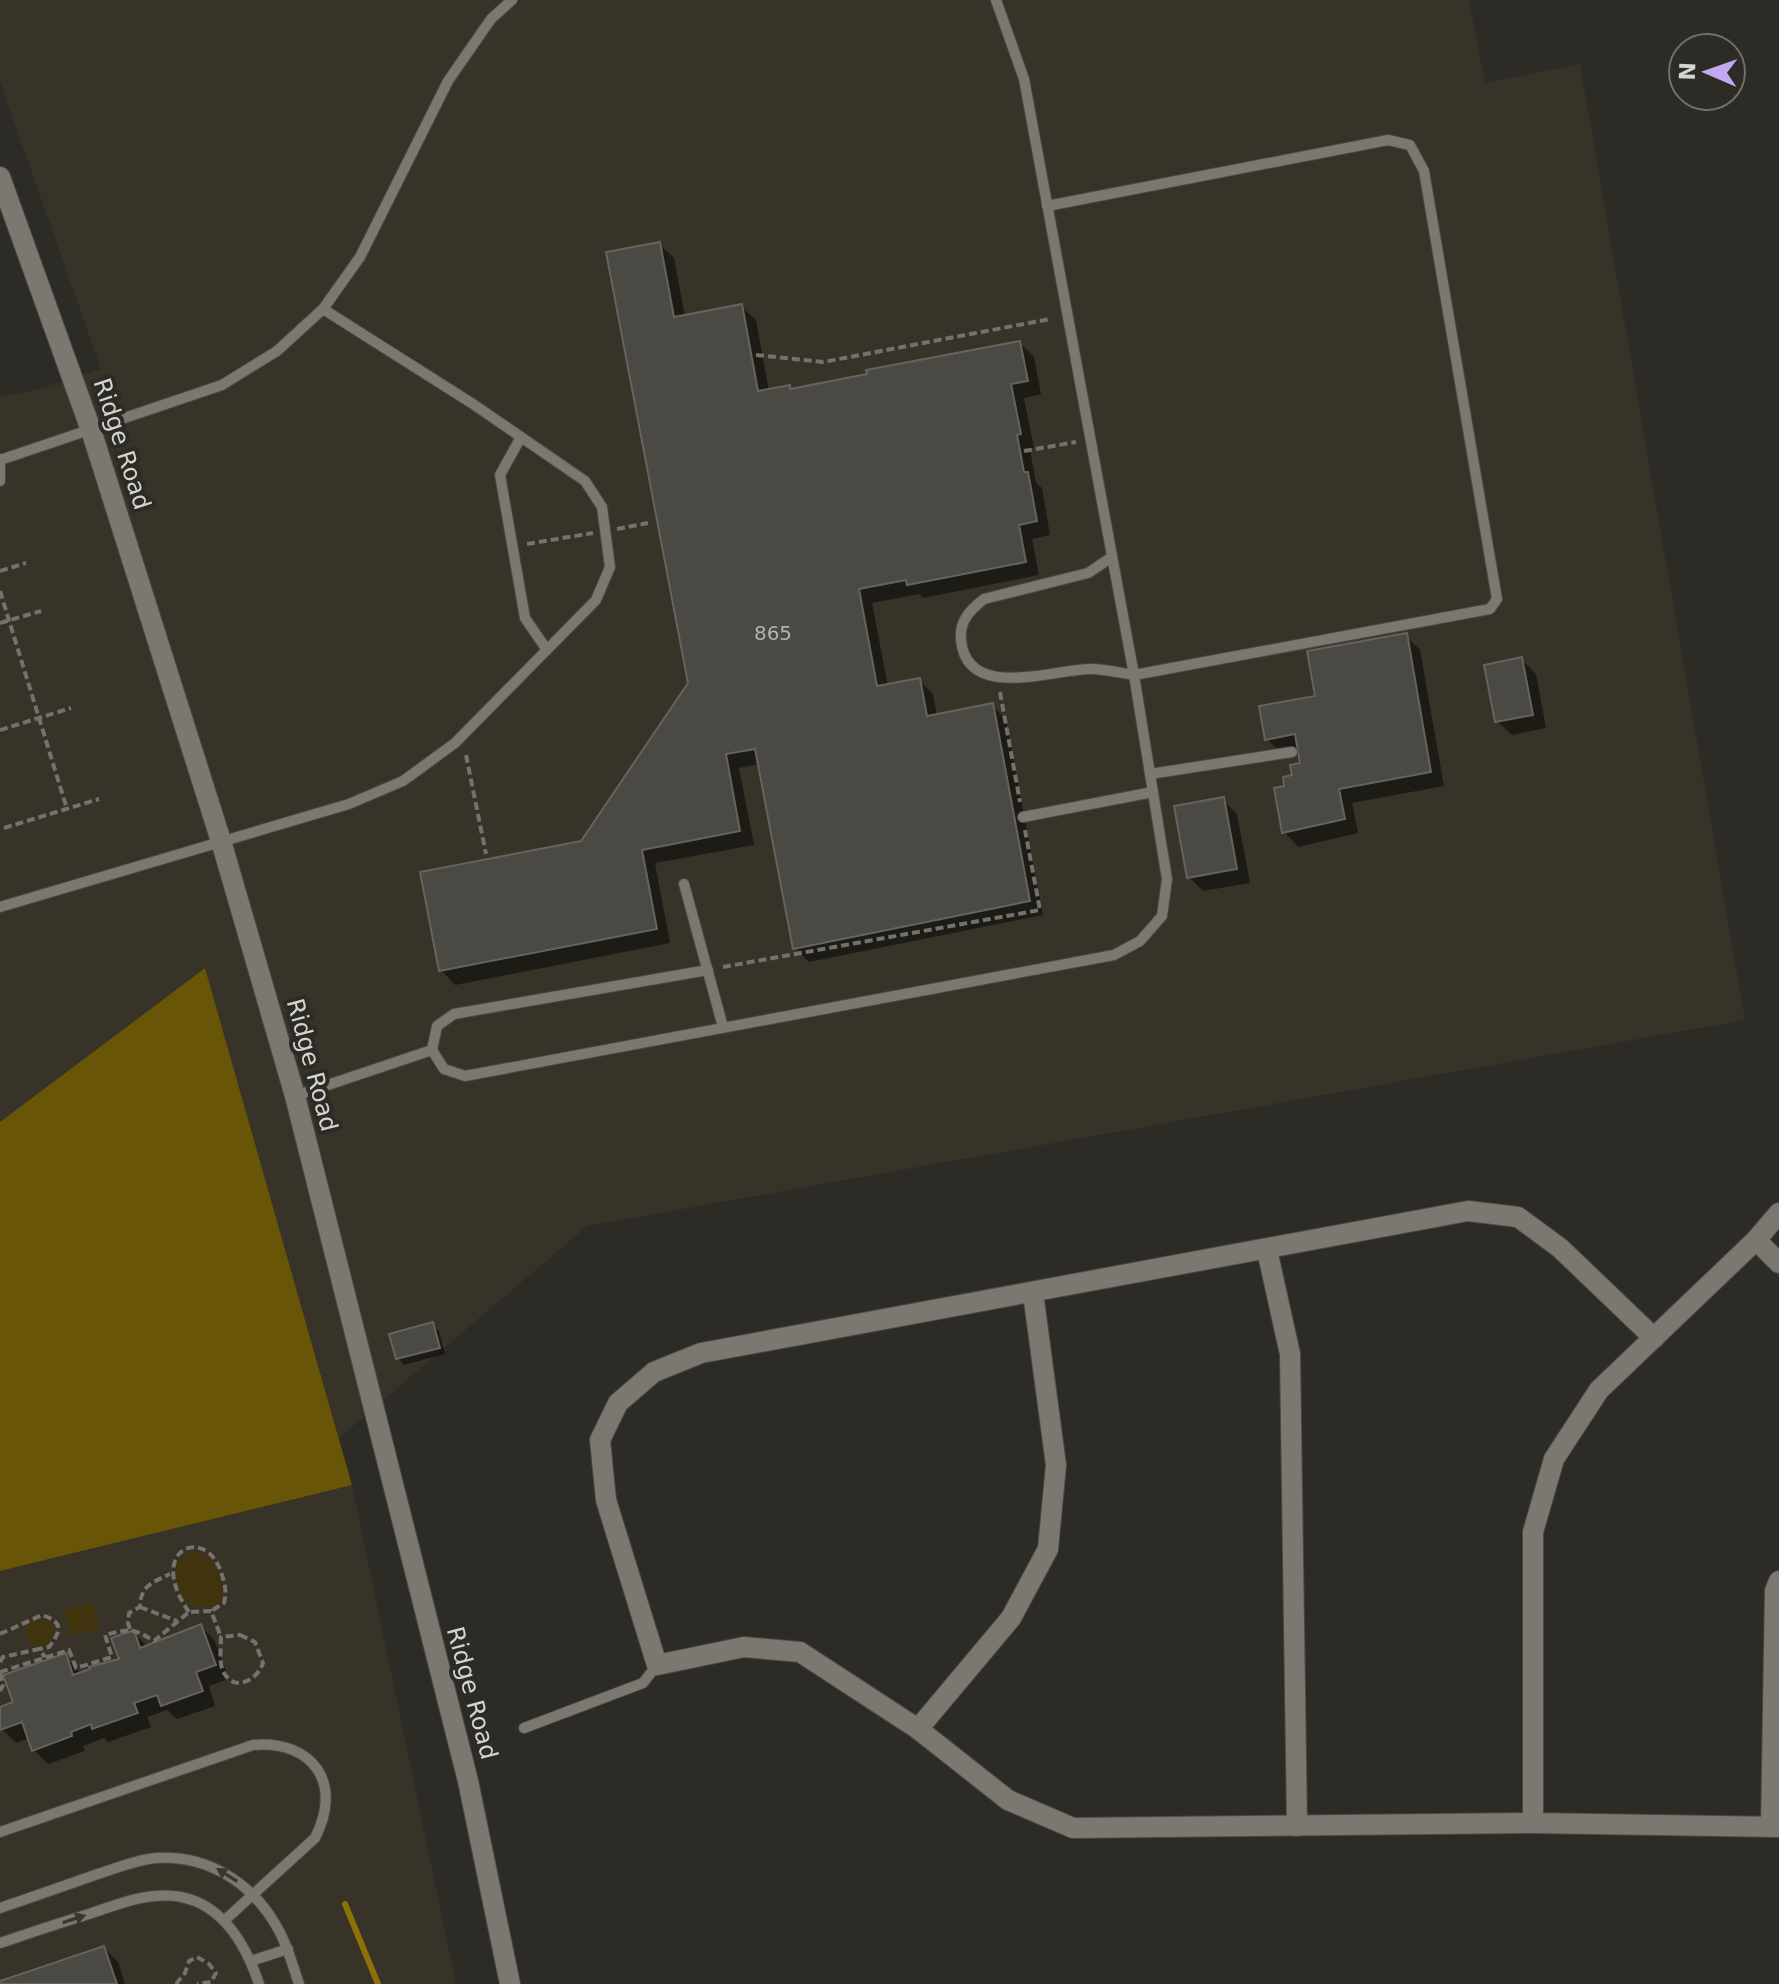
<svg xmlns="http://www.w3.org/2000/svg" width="1779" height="1984" font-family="'DejaVu Sans',sans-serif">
	<rect width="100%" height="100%" fill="#2d2b25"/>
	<g fill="#373328">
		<path d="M0,0H1469L1485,83L1580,64L1745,1020L587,1226L339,1438L205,968L0,1122V397L35,390L101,369L0,82Z"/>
		<path d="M352,1485L456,1984H0V1571Z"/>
	</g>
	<g fill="#40340e">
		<path d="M197,1551L212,1559C215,1568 222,1580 223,1590C226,1612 195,1609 184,1600L174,1575C176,1560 181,1553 197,1551Z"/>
		<path d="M92,1601L100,1628L71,1636L63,1610Z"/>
		<circle cx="40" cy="1632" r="14"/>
	</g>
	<path fill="#695508" d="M205,968L352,1485L0,1571V1122Z"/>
	<g fill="#0007">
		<path d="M659,244L674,258L685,317L741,306L756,320L769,391L789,387L793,391L1020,343L1034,357L1041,394L1024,398L1034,448L1030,449L1036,483L1042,488L1050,535L1032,539L1039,575L923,598L919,594L872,603L888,686L919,680L933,694L937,716L992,705L1006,720L1043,915L809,962L795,948L760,764L739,768L754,845L655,863L670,943L455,985L441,970L582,843L690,683Z"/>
		<path d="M1406,636L1420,650L1444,786L1352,803L1358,833L1298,847L1284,832L1286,788L1303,765L1300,750L1281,753L1267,739L1317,698Z"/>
		<path d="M1521,659L1536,674L1546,728L1512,735L1497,721Z"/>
		<path d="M1223,800L1237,814L1250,883L1203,891L1189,877Z"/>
		<path d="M432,1325L439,1331L445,1354L404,1365L398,1358Z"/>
		<path d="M201,1626L215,1641L229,1679L209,1686L215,1706L177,1719L167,1710L147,1717L151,1727L108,1742L104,1738L83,1746L85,1751L48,1764L34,1750L29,1738L16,1743L2,1729L0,1709L15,1704L65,1655L81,1674L121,1660L133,1632L148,1647Z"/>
		<path d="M104,1948L118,1962L125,1984H0Z"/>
	</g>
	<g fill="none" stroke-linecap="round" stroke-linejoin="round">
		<path stroke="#8c7107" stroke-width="6" d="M345,1904L378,1984"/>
	</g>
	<g fill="#4b4943" stroke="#65635c" stroke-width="2">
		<path d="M660,242L674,317L742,304L758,391L790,385V389L867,374L866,370L1020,341L1028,381L1011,384L1021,434L1017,435L1024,472H1028L1037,521L1019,525L1026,562L907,585L906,580L859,589L877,686L920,678L927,716L993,703L1030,901L793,949L755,749L726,754L740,831L642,850L657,929L439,971L420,872L581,841L688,683L606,252Z"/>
		<path d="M1407,633L1431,772L1339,789L1345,819L1282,833L1274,788L1284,786L1283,777L1292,775L1290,765L1300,763L1295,734L1265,740L1259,706L1315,696L1307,651Z"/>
		<path d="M1522,657L1533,715L1495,722L1484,665Z"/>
		<path d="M1224,797L1237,869L1187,878L1174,806Z"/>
		<path d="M433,1322L440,1348L396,1359L389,1334Z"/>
		<path d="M201,1624L216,1665L196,1672L203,1691L161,1706L157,1695L134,1703L138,1713L92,1729L91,1724L71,1732L72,1736L32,1751L22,1722L0,1730V1707L13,1702L3,1675L66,1653L73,1675L90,1669L89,1667L119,1659L111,1638L134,1630L140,1648Z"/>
		<path d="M104,1946L117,1984H0V1981Z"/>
	</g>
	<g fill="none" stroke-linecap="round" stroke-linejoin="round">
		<g stroke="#4b4944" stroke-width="12">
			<g id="service">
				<path d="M1047,206L1388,140L1410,145L1424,171L1497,599L1490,609L1134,675C1120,673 1105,669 1091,669C1053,669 967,702 961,640C959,621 970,610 984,599L1088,573L1112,557"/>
				<path d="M521,437L500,475L525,618L547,650"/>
				<path d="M0,459V481"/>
				<path d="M0,460L222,385L277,351L323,309L360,257L448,81L491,19L512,0"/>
				<path d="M1150,774L1292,752"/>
				<path d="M1023,817L1153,792"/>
				<path d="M684,884L723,1027"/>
				<path d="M0,907L349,804L403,781L455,743L596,600L610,567L602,507L585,481L473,404L323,309"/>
				<path d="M432,1050L437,1026L454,1014L708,970"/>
				<path d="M295,1096L432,1050L444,1069L465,1076L1114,955L1140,941L1162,916L1167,879L1134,675L1024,79L996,0"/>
				<path d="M524,1728L643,1683L657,1665"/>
				<path d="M0,1832L253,1745C314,1740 343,1784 315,1838L225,1920"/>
				<path d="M0,1908C33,1897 66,1885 98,1874C117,1868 138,1859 157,1858C206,1855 249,1881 274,1922C286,1941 292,1963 299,1984"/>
				<path d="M0,1943C30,1933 59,1923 89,1914C110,1907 132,1898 155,1896C213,1890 243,1936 259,1984"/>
				<path d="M251,1961L288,1949"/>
			</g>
		</g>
		<g stroke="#4b4944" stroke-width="22">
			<g id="minor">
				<path d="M1779,1213L1756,1240L1599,1390L1554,1459L1533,1532V1823L1779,1827"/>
				<path d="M1756,1240L1779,1263"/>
				<path d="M1267,1250L1290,1354L1297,1826"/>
				<path d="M918,1729L1011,1618L1048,1549L1056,1465L1033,1293"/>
				<path d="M1533,1823L1073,1828L1008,1800L918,1729L800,1652L744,1647L657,1665L606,1500L600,1440L618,1403L654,1372L701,1353L1468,1211L1518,1217L1560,1248L1654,1338"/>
				<path d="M1771,1827L1775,1591L1779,1581"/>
			</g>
		</g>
		<g stroke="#4b4944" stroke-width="22">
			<path id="tertiary" d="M0,177L91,430L221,841L295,1096L468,1781L510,1984"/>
		</g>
		<g stroke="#74726d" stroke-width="4" stroke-dasharray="8 4" stroke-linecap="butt">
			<path d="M756,355L823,362L1050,319"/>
			<path d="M1024,451L1076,442"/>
			<path d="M617,529L648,523"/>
			<path d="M527,544L593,533"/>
			<path d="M0,571L26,563"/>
			<path d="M0,591L67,809"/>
			<path d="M0,623L41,611"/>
			<path d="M1000,692L1020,802"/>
			<path d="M0,730L71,708"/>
			<path d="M466,755L486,854"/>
			<path d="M4,828L99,799"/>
			<path d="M723,967L1040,910L1025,830"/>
			<path d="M140,1607L177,1621"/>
			<path d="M189,1612C145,1550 205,1524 221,1572C225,1584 227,1591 224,1603L211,1611"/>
			<path d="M130,1629L128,1623L129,1613L140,1607C140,1586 153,1582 170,1574"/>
			<path d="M0,1634L42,1615C63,1622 62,1630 49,1647L39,1649"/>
			<path d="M240,1635L255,1642L263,1663C257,1681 233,1693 223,1671C219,1663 221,1647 221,1637Z"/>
			<path d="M0,1662L3,1657L39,1649L45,1657"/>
			<path d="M0,1672L69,1650L76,1668L112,1657L105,1635C129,1629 132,1627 154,1641L189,1612L211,1611L221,1637"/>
			<path d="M0,1673L3,1685L0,1691"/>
			<path d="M176,1984L185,1973L189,1961L197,1957L209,1964L216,1973L211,1982L197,1984"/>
		</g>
		<use href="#service" stroke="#7a7871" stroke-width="10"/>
		<use href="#minor" stroke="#7a7871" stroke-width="20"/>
		<use href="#tertiary" stroke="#7a7871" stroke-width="20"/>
	</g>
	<defs><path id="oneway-solid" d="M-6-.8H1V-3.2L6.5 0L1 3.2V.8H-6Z" transform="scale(2)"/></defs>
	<g fill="#393730">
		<use href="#oneway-solid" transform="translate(227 1875) rotate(-148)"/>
		<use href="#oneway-solid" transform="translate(74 1919) rotate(-18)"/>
	</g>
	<g text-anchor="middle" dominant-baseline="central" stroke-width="8" stroke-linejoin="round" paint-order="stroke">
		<g font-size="20" fill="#b2b1ad">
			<text x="773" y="633">865</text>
		</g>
		<g font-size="24" fill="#d5d4d0" stroke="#2d2b25">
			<text transform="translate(122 444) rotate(72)">Ridge Road</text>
			<text transform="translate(312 1065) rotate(75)">Ridge Road</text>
			<text transform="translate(472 1693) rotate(75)">Ridge Road</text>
		</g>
	</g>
	<g transform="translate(1707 72) rotate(272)"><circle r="38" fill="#2d2b25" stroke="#706f69" stroke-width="2"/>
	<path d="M0-6L14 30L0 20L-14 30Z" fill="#c4a7f1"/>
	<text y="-12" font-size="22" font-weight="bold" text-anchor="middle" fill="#d5d4d0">N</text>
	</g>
</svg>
